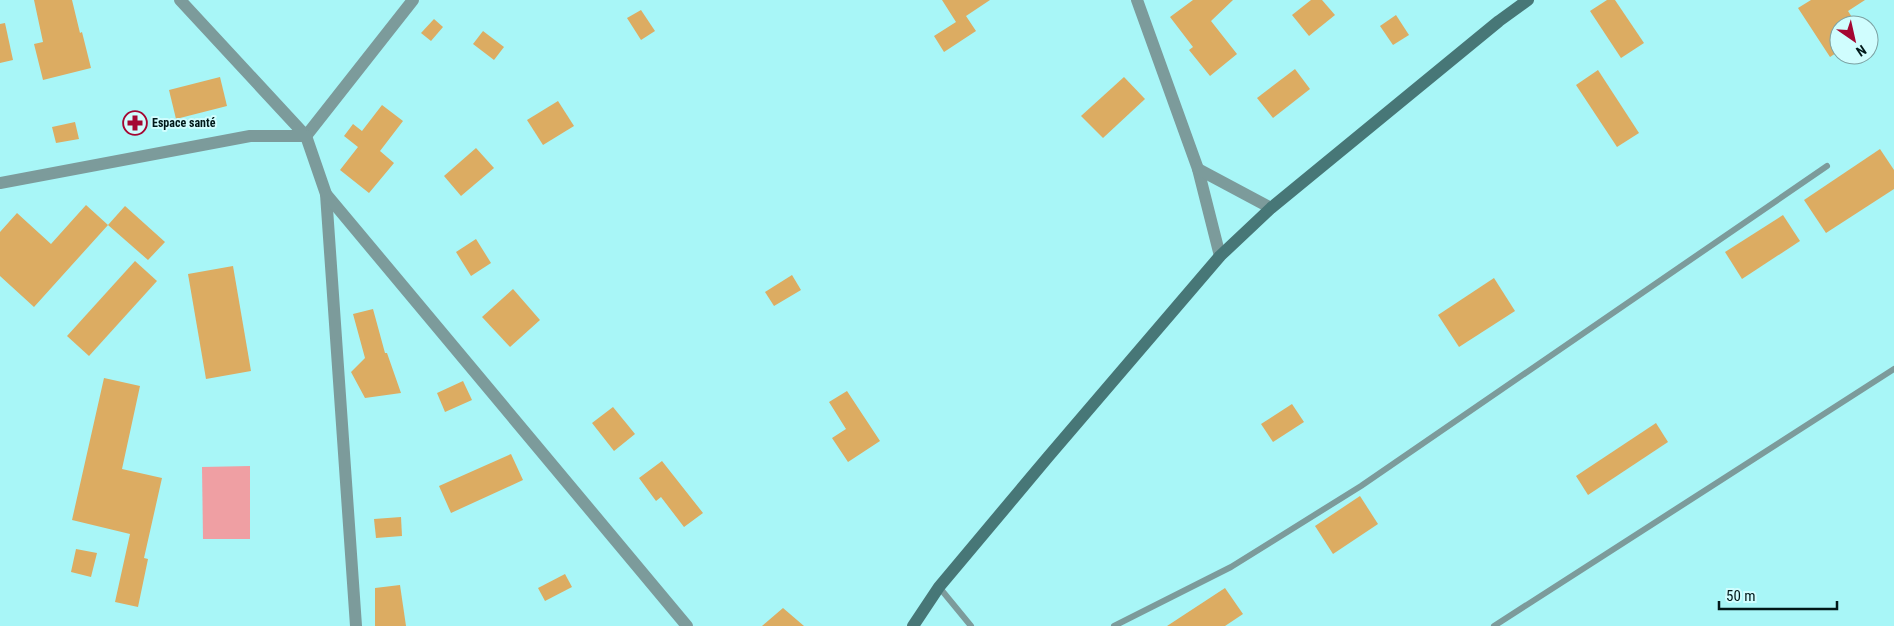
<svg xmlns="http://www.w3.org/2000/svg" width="1894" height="626" font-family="'Roboto Condensed',sans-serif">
	<rect width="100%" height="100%" fill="#a8f6f7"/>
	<path fill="#ef9fa3" d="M250,466V539H203L202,467Z"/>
	<g fill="#dcac62">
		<path d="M34,0H72L80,33L82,32L91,68L43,80L34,44L43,42Z"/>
		<path d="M942,0H990L966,16L976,31L944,52L934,36L956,22Z"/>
		<path d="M1193,0H1233L1211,21L1237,54L1210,76L1189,50L1193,47L1170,17Z"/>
		<path d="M1311,0H1322L1335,15L1309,36L1292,15Z"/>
		<path d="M1607,0H1615L1644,43L1621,58L1590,11Z"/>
		<path d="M1811,0H1865L1848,11L1857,25H1839V51L1830,57L1798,8Z"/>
		<path d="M641,10L655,31L641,40L627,18Z"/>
		<path d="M1396,15L1409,35L1393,45L1380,26Z"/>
		<path d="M434,19L443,27L431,41L421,33Z"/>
		<path d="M5,23L13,60L0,63V24Z"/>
		<path d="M483,31L504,47L494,60L473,44Z"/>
		<path d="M1295,69L1310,89L1273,118L1257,98Z"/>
		<path d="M1598,70L1639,133L1617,147L1576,85Z"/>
		<path d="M220,77L227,106L176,119L169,90Z"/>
		<path d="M1124,77L1145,99L1103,138L1081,116Z"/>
		<path d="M558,101L574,126L543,145L527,120Z"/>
		<path d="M382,105L403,121L380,151L394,163L369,193L340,170L358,147L344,136L353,124L362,131Z"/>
		<path d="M75,122L79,139L56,143L52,127Z"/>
		<path d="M476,148L494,168L461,196L444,176Z"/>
		<path d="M1880,149L1894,170V189L1826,233L1804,200Z"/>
		<path d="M86,205L108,225L34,307L0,276V232L17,213L51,244Z"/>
		<path d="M125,206L165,242L148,260L108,225Z"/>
		<path d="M1783,215L1800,241L1742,279L1725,252Z"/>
		<path d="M476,239L491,263L471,276L456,252Z"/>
		<path d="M135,261L157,281L89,356L67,336Z"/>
		<path d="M233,266L251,371L206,379L188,274Z"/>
		<path d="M792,275L801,290L774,306L765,292Z"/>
		<path d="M1494,278L1515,311L1459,347L1438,315Z"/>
		<path d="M513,289L540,320L510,347L482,317Z"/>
		<path d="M373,309L385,353H387L401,393L365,398L351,372L365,358L353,314Z"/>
		<path d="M104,378L140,386L122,469L162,478L144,558L148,559L138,607L115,602L130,534L72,520Z"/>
		<path d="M463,381L472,400L445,412L437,393Z"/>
		<path d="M847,391L880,441L848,462L832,438L846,429L829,402Z"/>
		<path d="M1292,404L1304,422L1273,442L1261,424Z"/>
		<path d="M613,407L635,434L614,451L592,423Z"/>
		<path d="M1656,423L1668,442L1588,495L1576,476Z"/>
		<path d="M511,454L523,480L451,513L439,486Z"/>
		<path d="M662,461L703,513L684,527L661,497L656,501L639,478Z"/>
		<path d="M1360,496L1378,524L1333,554L1315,526Z"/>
		<path d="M401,517L402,536L376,538L374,519Z"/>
		<path d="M76,549L97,553L91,577L71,572Z"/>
		<path d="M565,574L572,587L545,601L538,588Z"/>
		<path d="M400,585L406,626H375V588Z"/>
		<path d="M1225,588L1243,614L1225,626H1167Z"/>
		<path d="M783,608L804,626H762Z"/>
	</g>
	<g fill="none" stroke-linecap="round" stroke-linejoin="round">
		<g stroke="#7c9b9b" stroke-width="6">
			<path d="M939,587L971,626"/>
			<path d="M1114,626L1231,567L1361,486L1827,166"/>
			<path d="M1494,626L1894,369"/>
		</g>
		<g stroke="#7c9b9b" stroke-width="12">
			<path d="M180,0L306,136L413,0"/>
			<path d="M1137,0L1198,169L1220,256"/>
			<path d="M1198,169L1271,208"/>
			<path d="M326,194L356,626"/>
		</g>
		<path stroke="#7c9b9b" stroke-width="12" d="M0,183L250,136H306L326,194L687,626"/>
		<path stroke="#477777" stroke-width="12" d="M913,626L939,587L1048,457L1220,256L1271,208L1499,21L1528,0"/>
	</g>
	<defs>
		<g id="pharmacy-ring" transform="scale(1.25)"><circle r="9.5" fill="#d0fdfe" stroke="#a40632" stroke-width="1.5"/><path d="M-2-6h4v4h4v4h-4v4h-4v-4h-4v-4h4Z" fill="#a40632"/></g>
	</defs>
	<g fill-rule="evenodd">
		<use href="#pharmacy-ring" x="135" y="123"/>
	</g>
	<g text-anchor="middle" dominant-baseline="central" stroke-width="4" stroke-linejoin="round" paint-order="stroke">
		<g font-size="12" font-weight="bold" fill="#011819" stroke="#d0fdfe" text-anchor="start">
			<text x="152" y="123">Espace santé</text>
		</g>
	</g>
	<g transform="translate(1854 40) rotate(146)"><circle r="24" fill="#d0fdfe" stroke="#7da1a2"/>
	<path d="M0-4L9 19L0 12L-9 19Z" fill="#a40632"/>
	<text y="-8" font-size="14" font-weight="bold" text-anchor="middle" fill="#011819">N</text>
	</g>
	<path d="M1719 601v8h118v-8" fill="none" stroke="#011819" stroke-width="2.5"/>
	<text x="1726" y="601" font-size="15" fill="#011819" stroke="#d0fdfe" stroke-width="4" paint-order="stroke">50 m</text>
</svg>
